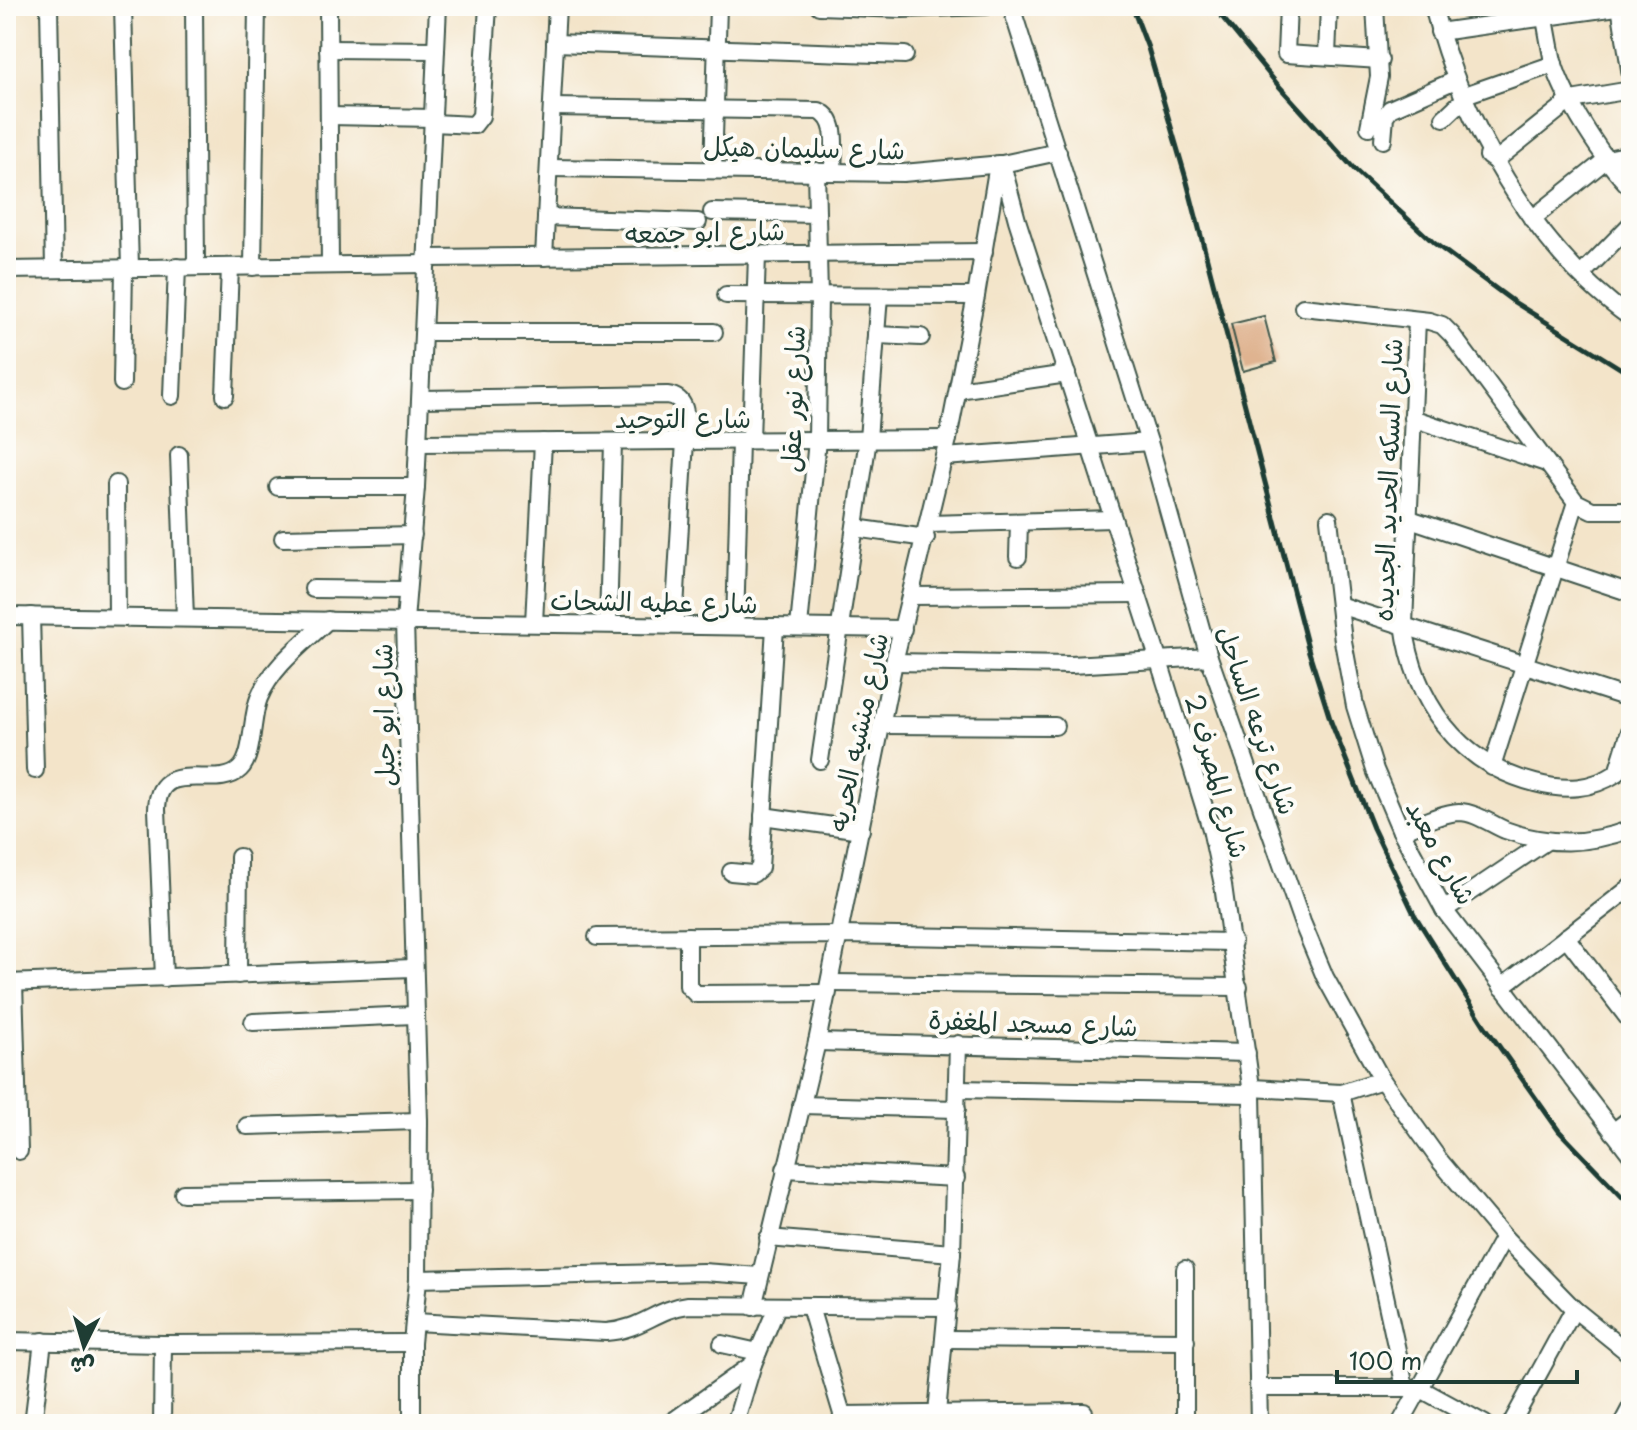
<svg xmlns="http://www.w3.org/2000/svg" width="1637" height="1430" font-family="'Playpen Sans','Playpen Sans Arabic',sans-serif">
	<rect width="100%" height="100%" fill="#fdfcf7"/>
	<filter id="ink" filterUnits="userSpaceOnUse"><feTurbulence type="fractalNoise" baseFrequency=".0125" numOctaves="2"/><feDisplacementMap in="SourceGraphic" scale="16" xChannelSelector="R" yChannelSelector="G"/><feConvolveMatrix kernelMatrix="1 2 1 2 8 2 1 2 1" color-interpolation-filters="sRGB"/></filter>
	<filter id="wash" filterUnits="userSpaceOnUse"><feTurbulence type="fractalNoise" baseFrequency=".006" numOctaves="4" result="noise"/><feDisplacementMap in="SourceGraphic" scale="32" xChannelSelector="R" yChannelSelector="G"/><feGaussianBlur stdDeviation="1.8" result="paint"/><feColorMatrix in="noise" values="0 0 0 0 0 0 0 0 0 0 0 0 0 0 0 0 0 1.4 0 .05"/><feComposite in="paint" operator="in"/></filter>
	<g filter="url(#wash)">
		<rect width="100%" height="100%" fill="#f3e4c9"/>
		<g id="blocks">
			<path fill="#dfb390" d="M1264,316L1276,362L1243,371L1231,324Z"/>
		</g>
	</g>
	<g filter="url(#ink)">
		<use href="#blocks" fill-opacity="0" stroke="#3f564a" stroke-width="2"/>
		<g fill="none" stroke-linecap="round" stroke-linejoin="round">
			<g stroke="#3f564a" stroke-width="20">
				<g id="minor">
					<path d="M49,6L54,269"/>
					<path d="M123,6L130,268"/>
					<path d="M194,6L196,267"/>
					<path d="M328,6L330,265"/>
					<path d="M819,6L902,9L987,6"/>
					<path d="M1011,6L1149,442L1209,657L1302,922L1325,977L1382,1080L1440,1161L1504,1237L1574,1309L1631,1355"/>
					<path d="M1288,6L1286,54L1380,60"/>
					<path d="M1433,6C1462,121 1533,249 1631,318"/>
					<path d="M1543,6C1546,24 1549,43 1553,61C1563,98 1604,161 1631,188"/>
					<path d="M1620,6L1631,76"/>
					<path d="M1439,32L1624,6"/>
					<path d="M555,43L905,55"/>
					<path d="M328,49L436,50"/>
					<path d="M1327,56L1329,6"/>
					<path d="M1465,95L1554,64"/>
					<path d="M552,107L819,111C840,120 833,152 833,172"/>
					<path d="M329,116L433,118"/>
					<path d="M1444,118L1459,104"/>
					<path d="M433,123L474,125L481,116L488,6"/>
					<path d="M1369,127L1379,77L1375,6"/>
					<path d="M1383,140L1385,116L1390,109L1451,82"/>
					<path d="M1488,156L1495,161L1571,100L1631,90"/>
					<path d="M1002,164L1017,220L1159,661L1211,829L1223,885L1252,1094L1259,1424"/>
					<path d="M549,168L903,173L1002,164L1058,152"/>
					<path d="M713,170L718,6"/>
					<path d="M712,212L817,214"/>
					<path d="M546,217L698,222"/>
					<path d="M1532,219L1607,159L1631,154"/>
					<path d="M544,257L557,6"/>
					<path d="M427,258L984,252"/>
					<path d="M253,267L257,6"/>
					<path d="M6,270L427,264"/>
					<path d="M1581,275L1631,224"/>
					<path d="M726,295L976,296"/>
					<path d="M1303,307L1429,321L1442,325L1452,335L1576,502L1592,510H1631"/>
					<path d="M1417,320L1404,624C1414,701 1457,763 1535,783C1565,791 1591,790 1617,773"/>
					<path d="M424,332H714"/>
					<path d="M876,335L921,337"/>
					<path d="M122,383L124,268"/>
					<path d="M958,390L1067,374"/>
					<path d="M172,396L177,267"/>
					<path d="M225,396L230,267"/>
					<path d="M421,399L667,395C691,398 685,422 685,441L674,625"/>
					<path d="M1412,418L1546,463"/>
					<path d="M751,440L757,255"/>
					<path d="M418,443L948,439"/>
					<path d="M179,455L185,618"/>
					<path d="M944,457L1149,442"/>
					<path d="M116,484L117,617"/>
					<path d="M278,487H416"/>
					<path d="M1407,518L1631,593"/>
					<path d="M1329,519L1343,641L1355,706L1375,770L1401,831L1444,910L1631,1155"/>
					<path d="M929,524L1113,519"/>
					<path d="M855,528L926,538"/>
					<path d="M283,538L413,535"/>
					<path d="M1018,557L1019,522"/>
					<path d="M313,589L407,590"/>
					<path d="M911,596L1137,594"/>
					<path d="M1339,605L1631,699"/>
					<path d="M6,616L903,629"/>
					<path d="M31,616L35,770"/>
					<path d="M534,623L543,442"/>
					<path d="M608,624L613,442"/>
					<path d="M735,626L740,441"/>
					<path d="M799,627L817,440L819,296L816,171"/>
					<path d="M894,662L1071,665L1209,657"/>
					<path d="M882,725L1055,726"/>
					<path d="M820,760L868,439L879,296"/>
					<path d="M1492,767L1576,502"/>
					<path d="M1617,773L1631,728"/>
					<path d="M763,816L861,830"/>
					<path d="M1401,831C1418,825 1440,813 1459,812C1475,812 1491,824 1505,830C1548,846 1588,845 1631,829"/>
					<path d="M731,872L753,874L760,868L775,627"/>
					<path d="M1444,910L1545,842"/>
					<path d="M688,936V986L696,994L828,993"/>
					<path d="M597,937L840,935L1233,942"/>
					<path d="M1566,937L1631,1022"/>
					<path d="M238,975L239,857"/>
					<path d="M164,978L157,809C158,755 217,792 240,769C254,755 251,717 259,698C272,666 304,643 328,620"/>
					<path d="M6,983L413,968"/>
					<path d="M14,983L19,1151"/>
					<path d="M830,983L1239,987"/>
					<path d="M1502,987L1631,887"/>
					<path d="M253,1022L414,1015"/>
					<path d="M817,1042L1247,1053"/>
					<path d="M1252,1088L1341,1093L1382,1080"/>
					<path d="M958,1089L1252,1094"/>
					<path d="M1341,1093L1405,1387"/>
					<path d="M801,1105L957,1109"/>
					<path d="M247,1126L419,1121"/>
					<path d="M1613,1132L1631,1118"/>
					<path d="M785,1169L956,1178"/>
					<path d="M183,1193L419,1190"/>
					<path d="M768,1238L952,1253"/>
					<path d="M418,1279L703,1272L759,1276"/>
					<path d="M753,1307L817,1042L894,662L948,439L976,296L998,164"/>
					<path d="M810,1307L845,1424"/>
					<path d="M414,1322L606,1332C641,1330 656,1309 688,1305L948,1307"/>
					<path d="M946,1339L1186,1341"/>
					<path d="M6,1341L163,1344L412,1343"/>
					<path d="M722,1344L758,1352"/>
					<path d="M1260,1388H1419L1485,1424"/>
					<path d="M937,1413L952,1253L958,1044"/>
					<path d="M842,1415L1084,1412"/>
					<path d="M33,1424L43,1341"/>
					<path d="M162,1424L163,1344"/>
					<path d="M412,1424V1343L418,1279L419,1121L405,621L416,487L438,6"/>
					<path d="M669,1424L753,1364"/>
					<path d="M735,1424L753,1364L777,1307"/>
					<path d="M1185,1424V1269"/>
					<path d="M1400,1424L1504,1237"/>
					<path d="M1511,1424L1574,1309"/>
					<path d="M1622,1424L1631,1407"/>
				</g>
			</g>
			<use href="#minor" stroke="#fff" stroke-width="16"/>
			<g stroke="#1f3d34" stroke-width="5">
				<path d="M1132,6L1148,48L1187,182L1309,652L1331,722L1373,828L1414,914L1484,1025L1559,1131L1631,1206"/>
				<path d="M1213,6L1278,85L1356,171L1434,243L1514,302L1631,375"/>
			</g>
		</g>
	</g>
	<g text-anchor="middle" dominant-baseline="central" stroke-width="8" stroke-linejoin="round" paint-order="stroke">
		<g font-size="26" fill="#1f3d34" stroke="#fdfcf7">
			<text transform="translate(804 147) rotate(1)">شارع سليمان هيكل</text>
			<text transform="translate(705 231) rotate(-1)">شارع ابو جمعه</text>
			<text transform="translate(792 399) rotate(-88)">شارع نور عقل</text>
			<text x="683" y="417">شارع التوحيد</text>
			<text transform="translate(1387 480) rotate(-88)">شارع السكه الحديد الجديده</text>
			<text transform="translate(654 601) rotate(1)">شارع عطيه الشحات</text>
			<text transform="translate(383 715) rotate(-91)">شارع ابو جبل</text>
			<text transform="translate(1258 720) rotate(71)">شارع ترعه الساحل</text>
			<text transform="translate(857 732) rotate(-78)">شارع منشيه الحريه</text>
			<text transform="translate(1218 776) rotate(74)">شارع المصرف 2</text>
			<text transform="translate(1442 852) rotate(61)">شارع معبد</text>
			<text transform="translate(1033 1022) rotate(2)">شارع مسجد المغفرة</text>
		</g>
	</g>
	<rect width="1637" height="1430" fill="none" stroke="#fdfcf7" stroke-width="32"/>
	<g transform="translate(84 1346) rotate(185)" stroke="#fdfcf7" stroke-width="6" paint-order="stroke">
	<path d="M0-6L14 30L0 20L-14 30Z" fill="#1f3d34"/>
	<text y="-12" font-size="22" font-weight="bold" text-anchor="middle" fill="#1f3d34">ش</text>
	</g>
	<path d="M1337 1370v12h240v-12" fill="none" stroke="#1f3d34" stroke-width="4"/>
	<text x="1349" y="1370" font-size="24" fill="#1f3d34" stroke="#fdfcf7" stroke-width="6" paint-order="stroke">100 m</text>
</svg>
